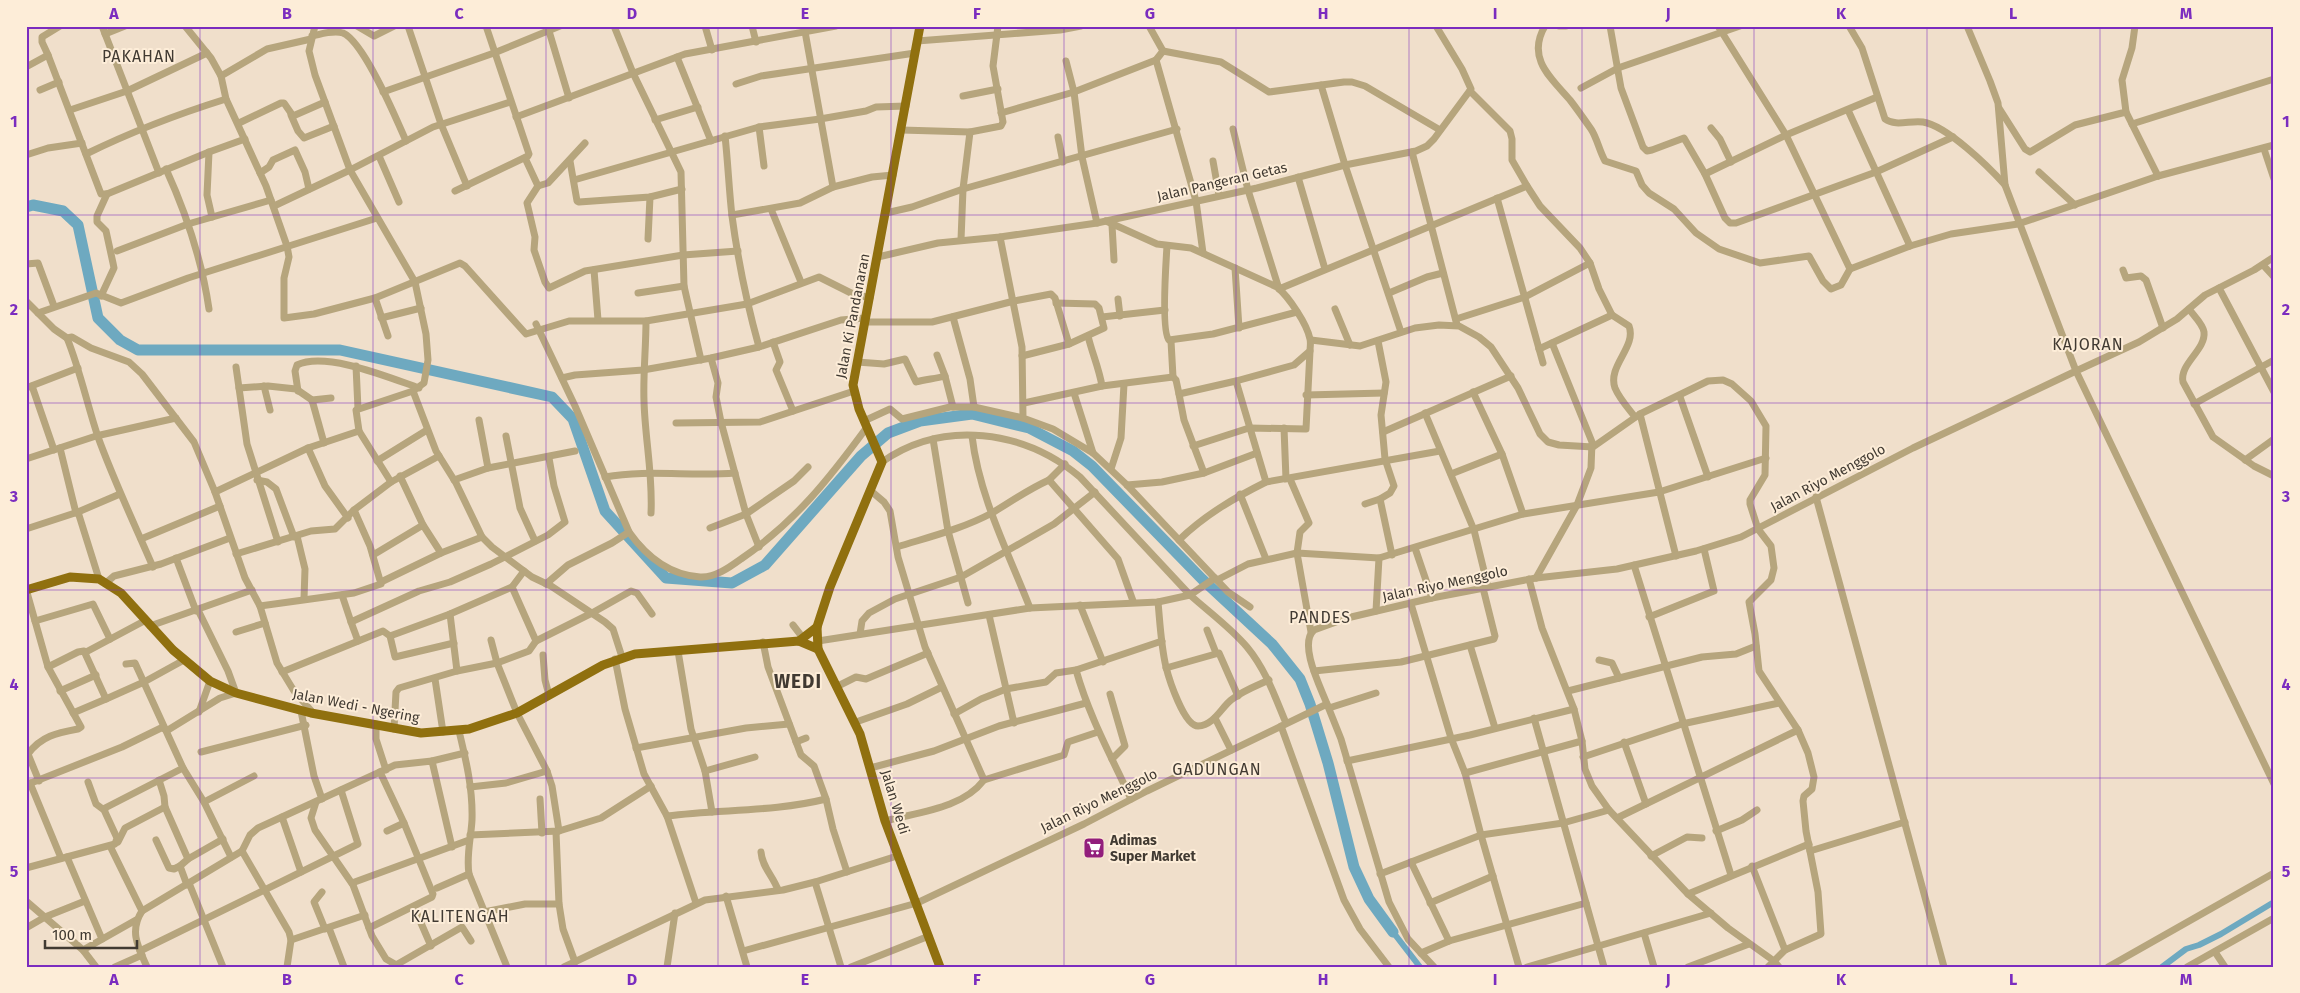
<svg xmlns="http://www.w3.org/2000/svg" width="2300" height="993" font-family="'Fira Sans',sans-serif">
	<rect width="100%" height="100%" fill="#f0dfcb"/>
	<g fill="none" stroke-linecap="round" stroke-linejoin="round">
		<g stroke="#6ea9c0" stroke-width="6">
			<path d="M1393,932L1420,967"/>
			<path d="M2162,967L2186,949L2199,945L2221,934L2274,902"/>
		</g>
		<path stroke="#6ea9c0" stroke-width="11" d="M26,207L33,205L63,211L78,225L98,318L120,340L138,350H340L552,397L573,419L605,511L666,578L732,583L765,565L861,456L888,433L920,421L972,414L1029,428L1073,451L1092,466L1202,579L1272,644L1300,679L1310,704L1328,763L1354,867L1369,899L1393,932"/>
		<g stroke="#b6a57d" stroke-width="7">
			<path d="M102,26L159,173"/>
			<path d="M185,26L211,58L221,76L226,99L266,186L287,246L289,257L284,278V318L314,314L375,298L460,263L465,266L526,334L569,321H646C646,348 643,374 644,401C645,439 653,475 651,513"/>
			<path d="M357,26L374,36L394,26"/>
			<path d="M408,26L441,124L467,186"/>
			<path d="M614,26L633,73L681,172L684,286L701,360"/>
			<path d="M705,26L712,50"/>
			<path d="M752,26L756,42"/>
			<path d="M804,26L833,187"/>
			<path d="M1149,26L1163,51L1156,60L1196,201L1203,253"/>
			<path d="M1545,26C1526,58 1551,78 1570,100C1577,109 1584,119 1591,129C1597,138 1599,150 1605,161L1636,171L1642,185L1649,193L1674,209L1696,233L1719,249L1760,263L1809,256L1823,281L1831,289L1841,285L1850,269"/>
			<path d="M1559,26H1566"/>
			<path d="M1610,26L1621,88L1643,147L1647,151L1652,150L1684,138L1705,174L1725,218L1730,223H1736L1876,172L1953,137"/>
			<path d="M1718,26L1786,135L1850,269L1910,246L1951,234L2018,224L2158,176L2274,145"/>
			<path d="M1849,26L1862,48L1885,119C1896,127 1910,120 1923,122C1947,126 1988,166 2005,185"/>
			<path d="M549,31L569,98"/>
			<path d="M105,34L125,26"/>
			<path d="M312,36C322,34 333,30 343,33C364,42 396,118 406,141"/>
			<path d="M917,41L1060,30L1081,26"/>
			<path d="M1163,51L1221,62L1269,92L1344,82H1352L1365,86L1440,130"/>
			<path d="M48,55L42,42V37L60,26"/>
			<path d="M677,57L711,141"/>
			<path d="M1066,61L1074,92L1082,157L1097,223"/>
			<path d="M26,67L48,55L101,194H107L209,152L245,139"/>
			<path d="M221,76L267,49L311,39"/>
			<path d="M736,84L761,76L915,53"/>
			<path d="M1321,85L1345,165L1401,332"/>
			<path d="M1581,88L1618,68L1740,26"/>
			<path d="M40,90L59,82"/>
			<path d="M1470,91L1510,131L1512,139V160L1527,186L1540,206L1580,248L1590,263L1599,289L1612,315L1629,326C1637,347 1607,366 1615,388C1619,398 1628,408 1635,417"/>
			<path d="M383,92L494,53L560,26"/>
			<path d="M963,96L998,89"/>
			<path d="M1999,108L2025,149L2030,152L2075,125L2126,112L2122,80L2132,48L2135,26"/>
			<path d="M70,110L127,91L207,53"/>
			<path d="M1848,110L1910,246"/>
			<path d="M2126,112L2158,176"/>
			<path d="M1001,113L1074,92L1156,60"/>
			<path d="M291,115L298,131L304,138L334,126"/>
			<path d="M516,117L685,54L836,26"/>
			<path d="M655,120L698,107"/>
			<path d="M239,123L281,103H284L293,116L325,102"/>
			<path d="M2132,124L2274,79"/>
			<path d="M759,127L764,166"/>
			<path d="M1711,128L1720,139L1731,162"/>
			<path d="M1233,129L1248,190L1279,289L1527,186"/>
			<path d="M901,130L970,132L1001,126L1003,122L993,66L998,26"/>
			<path d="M725,136C728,163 729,190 732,216C738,261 747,304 759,347"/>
			<path d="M1058,137L1063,162"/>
			<path d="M2264,149L2274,179"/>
			<path d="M209,152L207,195L212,217"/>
			<path d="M1412,152L1457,325"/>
			<path d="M86,154C131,132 178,114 226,99"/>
			<path d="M26,155L48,148L82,143"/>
			<path d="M379,156L399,202"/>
			<path d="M525,158L538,186L527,203L535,237L534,250L545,282L549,288L585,271L683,255L738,251"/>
			<path d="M570,161L577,201L579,202L650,197L682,189"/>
			<path d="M1213,161L1219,195"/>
			<path d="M166,169C186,213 202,261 209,309"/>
			<path d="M2039,172L2075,205"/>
			<path d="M260,173L269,167L273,160L295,150L305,172L309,189"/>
			<path d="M1705,174L1786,135L1877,97"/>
			<path d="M1298,177L1325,269"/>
			<path d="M574,180L759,127L820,119L866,111L876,107L906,106"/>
			<path d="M538,186L548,183L585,143"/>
			<path d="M455,191L528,156L529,154L486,26"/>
			<path d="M1497,198L1543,363"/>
			<path d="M274,206L350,170L433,127L510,102"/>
			<path d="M771,209L801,282"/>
			<path d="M886,213L912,207L963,189L1177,129"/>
			<path d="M732,215L800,203L833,187L872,177L893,175"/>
			<path d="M1112,225L1114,260"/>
			<path d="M1000,237L1022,347L1023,418L1053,429L1093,453L1127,485L1228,592L1250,607"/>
			<path d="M648,239L650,197"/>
			<path d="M961,240L963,189L970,132"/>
			<path d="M1167,246C1166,262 1161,332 1169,340L1213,334L1297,312"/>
			<path d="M117,251L188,224L271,200"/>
			<path d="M878,257L938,243L1000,237L1097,223L1257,188L1345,165L1416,151L1427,146L1434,139L1471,89L1462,69L1436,26"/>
			<path d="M2274,257L2254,270L2205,295L2177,319L2139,342L2076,371L2274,784"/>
			<path d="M26,264L38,263L54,306"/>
			<path d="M2263,265L2274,277"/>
			<path d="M1235,268L1239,328"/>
			<path d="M594,270L598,320"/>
			<path d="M2123,270L2126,278L2141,276L2146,280L2163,328"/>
			<path d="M2219,288L2274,392"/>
			<path d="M638,293L684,286"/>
			<path d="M1389,293L1427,277L1443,273"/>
			<path d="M101,296L114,268L113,263L106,231L97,222V216L107,194"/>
			<path d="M375,298L388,336"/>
			<path d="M1118,299L1120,316"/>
			<path d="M26,301L54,329L67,338L72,337L91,348L129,362L142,374L194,442L215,492L245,578L260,606L277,663L294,691L314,714"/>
			<path d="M1335,309L1350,345"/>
			<path d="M2189,309C2194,316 2203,324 2204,332C2206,350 2179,364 2183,382L2213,437L2254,466L2274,476"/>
			<path d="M38,313L96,293L121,303L188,278L377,218"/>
			<path d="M1102,317L1165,310"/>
			<path d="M381,318L421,308"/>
			<path d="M1456,319L1525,297L1590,263"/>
			<path d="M646,321L747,304L819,277L851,293L870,298"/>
			<path d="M865,322H932L1014,301L1051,294L1055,298L1069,344"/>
			<path d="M536,324L575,406L629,532C646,556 670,575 700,577C715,578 730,567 741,559C795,522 829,479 867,427"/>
			<path d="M1088,336C1092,353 1099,368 1102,386"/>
			<path d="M67,338C80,370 87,404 98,437C114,481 134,523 153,567"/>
			<path d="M1311,340L1360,346L1415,328L1439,325L1459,326L1479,337L1491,347L1518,388L1540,434L1548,442L1559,445L1593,447L1640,414L1708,381L1723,380L1732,384L1751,401L1766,426L1765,475L1750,500V504L1758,529L1771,546L1774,568L1771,580L1749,602L1755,634L1759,671L1798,730L1808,753L1814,777L1812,789L1804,796L1803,801L1806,831L1818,892L1821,934L1785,950L1774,961L1728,928L1688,894L1609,810L1592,786L1585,769L1582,741L1574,709L1542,628L1529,579"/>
			<path d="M1171,341L1173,377"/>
			<path d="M1378,341L1386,382L1381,415L1385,459L1394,486L1390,493L1380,499L1392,555"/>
			<path d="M773,342L780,362L776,370L793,411"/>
			<path d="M1539,349L1612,315"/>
			<path d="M937,355L945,376"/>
			<path d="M1022,356L1069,344L1104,328L1099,308L1095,304L1056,303"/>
			<path d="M711,358L718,383L716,397L721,422L746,514L759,547"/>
			<path d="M857,362L884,364L905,359L916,382C926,379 935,379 945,376L953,407"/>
			<path d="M356,366L358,409"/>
			<path d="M236,367L239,388"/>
			<path d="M562,378L575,375L643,370L711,358L759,347L841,320L865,318"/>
			<path d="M1236,381L1266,482"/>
			<path d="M32,386L54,450"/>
			<path d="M264,386L270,410"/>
			<path d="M26,388L78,368"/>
			<path d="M298,391L295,371L297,365C326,351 390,378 419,388"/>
			<path d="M413,391L436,451L456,483L482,537L492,547L532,577L551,586L605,622L613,629L622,657"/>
			<path d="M1473,392L1502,454L1523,514"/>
			<path d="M1074,393L1093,453"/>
			<path d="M1179,394L1184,420L1204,473"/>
			<path d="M1306,395L1384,393"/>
			<path d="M1680,397L1708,477"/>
			<path d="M312,400L324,443"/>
			<path d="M1024,403L1102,386L1173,377L1176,380L1179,394L1236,381L1294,365L1310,351C1310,348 1311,343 1310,339C1307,324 1289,297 1277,287L1191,248L1157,244L1106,221"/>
			<path d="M2194,404L2274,360"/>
			<path d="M974,407L1023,418"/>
			<path d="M1425,413L1474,530L1488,587"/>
			<path d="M1640,414L1676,556"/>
			<path d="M479,420L488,468L575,451"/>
			<path d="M864,421L890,409L902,419L950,407H974L970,379L953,317"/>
			<path d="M676,423L760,422L854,391"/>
			<path d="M1284,428L1286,479"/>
			<path d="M359,431L391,482"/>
			<path d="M1383,432L1511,376"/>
			<path d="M506,436L520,508L535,541"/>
			<path d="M972,436C979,496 1008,552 1030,608"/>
			<path d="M933,439L948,531L968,603"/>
			<path d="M1193,446L1249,428L1306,429L1310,351"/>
			<path d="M60,448L76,513"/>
			<path d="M308,448L325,486L348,518"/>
			<path d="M26,459L96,436L176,418"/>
			<path d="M2245,460L2274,439"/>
			<path d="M377,461L427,430"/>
			<path d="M882,462C943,419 1024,430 1080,477L1190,595L1215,578"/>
			<path d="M1111,469L1121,438L1124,384"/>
			<path d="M1451,474L1502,454"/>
			<path d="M400,476L423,525"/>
			<path d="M605,477C648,469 692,477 735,473"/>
			<path d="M1290,479L1309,523L1300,532L1297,553L1311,632"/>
			<path d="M257,480L267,482L276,489L294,537"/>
			<path d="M454,480L488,468"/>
			<path d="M1049,480L1065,464"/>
			<path d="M1127,485L1162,482L1204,473L1257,453"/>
			<path d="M871,491L884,502L890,511L898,557L925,647L984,780C962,809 918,812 885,821"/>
			<path d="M215,492L308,448L359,431L356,410L413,391L424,383L428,360L426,334L415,282L350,170L315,75L309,51L315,26"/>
			<path d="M1240,494L1266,559"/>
			<path d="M1816,497L1944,967"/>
			<path d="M1365,504L1380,499"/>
			<path d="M78,512L99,579"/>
			<path d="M710,528L746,514L794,481L808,467"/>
			<path d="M26,529L78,512L120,494"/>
			<path d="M297,536L305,569L304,599"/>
			<path d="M141,539L220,506"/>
			<path d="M1179,540C1205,515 1234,498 1266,482L1440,451"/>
			<path d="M278,542L247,444L239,388L268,386L296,389L312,400L331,398"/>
			<path d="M897,547C929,537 962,529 992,513C1012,501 1027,490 1049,480L1118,559L1133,601"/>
			<path d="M1415,548L1432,598"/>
			<path d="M236,554L311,531L335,529L354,510L391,482L439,456"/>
			<path d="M373,555L423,525L441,553L482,537"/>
			<path d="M176,558L196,611"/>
			<path d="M1634,565L1731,875"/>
			<path d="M1536,578L1577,505L1591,468L1592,442L1552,343"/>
			<path d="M1217,580L1248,564L1297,553L1379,558L1523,514L1659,492L1766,458"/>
			<path d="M107,582L114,576L161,564L230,538"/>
			<path d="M381,582L441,553"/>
			<path d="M546,584L568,565L612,543L629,532"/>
			<path d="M26,589L48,667L81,727L78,729C57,733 41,736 28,754L39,781"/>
			<path d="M342,595L351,622L419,591L450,582L491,564L548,535L565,522L554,486L549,458"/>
			<path d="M1158,602C1160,623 1161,646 1166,667C1169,679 1184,726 1198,726C1214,725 1221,708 1231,700C1242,691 1256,686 1269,680"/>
			<path d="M1411,604L1451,738L1465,773L1481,835L1519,967"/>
			<path d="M1080,605L1103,662"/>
			<path d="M260,606L354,593L381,584L370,546L354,510"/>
			<path d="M1376,611L1379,558"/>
			<path d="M450,614L457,671"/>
			<path d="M989,615L1014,723"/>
			<path d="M1649,617L1714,591L1704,549"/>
			<path d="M35,621L93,604L110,639"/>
			<path d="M351,622L358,641"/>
			<path d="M793,625L803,638"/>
			<path d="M150,626L252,590"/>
			<path d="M1207,630L1216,653"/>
			<path d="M236,632L265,623"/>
			<path d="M860,634L862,621L869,613L895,599L961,577L1054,524L1095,492"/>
			<path d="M390,636L450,614L512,587"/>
			<path d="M491,640L497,663L517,713L547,771L552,786L559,831"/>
			<path d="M536,641L592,613L631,591L637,593L652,614"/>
			<path d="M818,641L1030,608L1158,602L1190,595C1209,612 1231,628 1247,647C1266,670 1275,697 1286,723"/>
			<path d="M763,642L768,667L801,755L814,766L826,799L833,829L847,872"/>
			<path d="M1470,645L1495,728"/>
			<path d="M678,651L691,729L705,771L712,812"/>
			<path d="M86,652L146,620"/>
			<path d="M543,655L545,680L549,695"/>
			<path d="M615,659L625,709L644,774L667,816L696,903"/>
			<path d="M1599,660L1612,663L1619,678"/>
			<path d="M48,667L78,652L84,651L106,699L144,682L184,660"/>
			<path d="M1166,668L1219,653L1238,696"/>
			<path d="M1076,670C1089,716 1111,756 1131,799"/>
			<path d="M1314,671L1401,662L1494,639L1495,636L1483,588"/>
			<path d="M282,672L383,631L390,636L395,657L454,643"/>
			<path d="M435,679L443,732"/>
			<path d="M838,686L856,677L866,679L928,653"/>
			<path d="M60,691L96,675"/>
			<path d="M1568,691L1702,657L1736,654L1756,646"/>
			<path d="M1110,694L1125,746L1112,759"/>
			<path d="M1327,704L1341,739L1389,902L1408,939L1434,967"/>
			<path d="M1329,708L1376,693"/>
			<path d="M301,711L314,776L322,799"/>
			<path d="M199,712L210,681"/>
			<path d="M73,713L106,699"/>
			<path d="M954,714L981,699L1006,689L1046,682L1056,673L1076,670L1162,641"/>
			<path d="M1215,718L1231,750"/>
			<path d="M1534,718L1604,967"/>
			<path d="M856,722L907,704L942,687"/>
			<path d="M376,724V739L386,770"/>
			<path d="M1281,726L1344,900L1360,929L1389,967"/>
			<path d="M394,729L396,692L399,688L457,671L497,663L529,651L536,641L512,587L524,571"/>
			<path d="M459,731C466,760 473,789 472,820C471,838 466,856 469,874L507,967"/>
			<path d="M796,742L806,738"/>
			<path d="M1624,742L1646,804"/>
			<path d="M636,748L746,728L789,724"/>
			<path d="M201,752L306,725"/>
			<path d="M1583,757L1682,724L1779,703"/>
			<path d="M432,761L465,753"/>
			<path d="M1347,761L1470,735L1574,709"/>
			<path d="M183,768L204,802L231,857"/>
			<path d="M870,768L934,751L999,726L1086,703"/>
			<path d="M705,771L755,757"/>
			<path d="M1465,773L1582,741"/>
			<path d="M159,780L164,796L165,807L188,859L180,866L187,885"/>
			<path d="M984,780L1064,755L1068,742L1098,732"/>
			<path d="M88,782L96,804L104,810"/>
			<path d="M30,783L61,858"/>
			<path d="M26,785L122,747L161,728L168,730L220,698L236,693L228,671L198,610"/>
			<path d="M470,787L506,783L547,771"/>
			<path d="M540,799L542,833"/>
			<path d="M204,802L254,776"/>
			<path d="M316,802L311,818L315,830L353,885L372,936L386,959L400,967"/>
			<path d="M667,816C720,809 774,812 826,799"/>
			<path d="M282,817L301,872"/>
			<path d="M1617,818L1798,730"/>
			<path d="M387,831L404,823"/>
			<path d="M1716,831L1742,820L1757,810"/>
			<path d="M556,832L559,904L563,929L575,962"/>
			<path d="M470,835L559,831L601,818L651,786"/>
			<path d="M156,840L169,868L174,869L180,866"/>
			<path d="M118,842L125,828L165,807"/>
			<path d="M110,846L142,911"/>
			<path d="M242,851L250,835L258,828L395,765L432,761L452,847"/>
			<path d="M1810,851L1905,822"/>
			<path d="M761,852C762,867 773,876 778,890"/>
			<path d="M1651,856L1687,837L1702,838"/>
			<path d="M67,857L102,939"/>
			<path d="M188,859L223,839"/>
			<path d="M1411,862L1449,941"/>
			<path d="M1752,866L1785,950"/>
			<path d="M26,868L115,844L117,838L105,812V808L183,768L135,663L126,664"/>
			<path d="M1380,874L1481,835L1563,823L1609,810"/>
			<path d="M815,882L841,967"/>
			<path d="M189,883L223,967"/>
			<path d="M352,883L469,840"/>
			<path d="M437,888L469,874"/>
			<path d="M322,892L314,902L325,929"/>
			<path d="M1688,894L1809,844"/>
			<path d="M726,896L747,967"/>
			<path d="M26,901L83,950L96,967"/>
			<path d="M1430,903L1493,876"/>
			<path d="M414,907L431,946"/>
			<path d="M484,912L525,904H559"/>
			<path d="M26,928L45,917L85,901"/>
			<path d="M329,928L344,967"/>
			<path d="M369,928L432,897L433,894L404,823L380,772"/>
			<path d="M1644,933L1654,967"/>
			<path d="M291,940L365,915"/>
			<path d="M83,950L136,920"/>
			<path d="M140,951L358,844L341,790"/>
			<path d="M743,951L917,903L1084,824L1147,791L1327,704C1321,688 1298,644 1314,630L1347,618L1432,598L1536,578L1617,569L1696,551L1741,537L1913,448L2076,371L2005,185L1998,103L1990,81L1967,26"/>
			<path d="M2215,952L2225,967"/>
			<path d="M1421,953L1449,941L1586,903"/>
			<path d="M396,965L462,927L471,941"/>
			<path d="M115,967L142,955"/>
			<path d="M147,967C138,947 129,931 142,911L242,851L289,932L291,940L287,967"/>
			<path d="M564,967L705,900L783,890L815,882L897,856"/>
			<path d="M667,967L675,913"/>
			<path d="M851,967L929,936"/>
			<path d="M1527,967L1711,913"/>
			<path d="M1688,967L1749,944"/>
			<path d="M1768,967L1774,961L1779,967"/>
			<path d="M2108,967L2274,873"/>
			<path d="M2187,967L2274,918"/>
		</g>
		<g stroke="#90700f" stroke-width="9">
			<path d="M26,590L70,577L99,579L121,593L173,650L210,681L236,693L311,713L421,733L469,729L517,713L603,665L635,654L799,641L818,649"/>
			<path d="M817,627L830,587L882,462L859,409L853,385L920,26"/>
			<path d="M799,641L817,627L818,649L860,734L885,821L940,967"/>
		</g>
	</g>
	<path fill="none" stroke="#7b2cbf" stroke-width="1" stroke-opacity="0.55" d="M200,26V967M373,26V967M546,26V967M718,26V967M891,26V967M1064,26V967M1236,26V967M1409,26V967M1582,26V967M1754,26V967M1927,26V967M2100,26V967M26,215H2274M26,403H2274M26,590H2274M26,778H2274"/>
	<defs>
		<g id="supermarket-square" transform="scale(1.125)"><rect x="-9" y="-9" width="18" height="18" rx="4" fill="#921e7c" stroke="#fdedd8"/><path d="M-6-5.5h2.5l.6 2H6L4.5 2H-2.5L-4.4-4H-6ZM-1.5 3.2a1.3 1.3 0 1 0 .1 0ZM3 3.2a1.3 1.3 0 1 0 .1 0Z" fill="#fff"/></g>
	</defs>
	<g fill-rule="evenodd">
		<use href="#supermarket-square" x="1094" y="848"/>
	</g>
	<g text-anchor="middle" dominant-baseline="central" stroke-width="4" stroke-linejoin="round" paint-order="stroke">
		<g font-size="14" fill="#413a32" stroke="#fdedd8">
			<text transform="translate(1222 182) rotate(-13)">Jalan Pangeran Getas</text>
			<text transform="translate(853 316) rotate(-79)">Jalan Ki Pandanaran</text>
			<text transform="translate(1828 478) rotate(-28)">Jalan Riyo Menggolo</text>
			<text transform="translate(1445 584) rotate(-12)">Jalan Riyo Menggolo</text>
			<text transform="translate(356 706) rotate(11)">Jalan Wedi - Ngering</text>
			<text transform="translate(1099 801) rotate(-26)">Jalan Riyo Menggolo</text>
			<text transform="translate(895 802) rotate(73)">Jalan Wedi</text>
		</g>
		<g font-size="14" font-weight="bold" fill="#413a32" stroke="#fdedd8" text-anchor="start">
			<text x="1110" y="840">Adimas<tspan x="1110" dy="16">Super Market</tspan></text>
		</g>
		<g font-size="16" letter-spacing="1" fill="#413a32" stroke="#fdedd8">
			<text x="139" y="56">PAKAHAN</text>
			<text x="2088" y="344">KAJORAN</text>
			<text x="1320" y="617">PANDES</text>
			<text x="1217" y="769">GADUNGAN</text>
			<text x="460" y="916">KALITENGAH</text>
		</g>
		<g font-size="19" font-weight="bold" letter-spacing="1" fill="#413a32" stroke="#fdedd8">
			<text x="798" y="681">WEDI</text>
		</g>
	</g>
	<rect width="2300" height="993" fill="none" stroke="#fdedd8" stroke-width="55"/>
	<path d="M45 940v8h92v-8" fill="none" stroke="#413a32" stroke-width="2.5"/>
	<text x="52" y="940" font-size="15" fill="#413a32" stroke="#fdedd8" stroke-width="4" paint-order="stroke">100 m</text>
	<rect x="28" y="28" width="2244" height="938" fill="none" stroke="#7b2cbf" stroke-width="2"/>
	<g font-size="16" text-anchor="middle" font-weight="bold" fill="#7b2cbf">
		<text x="114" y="19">A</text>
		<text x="287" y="19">B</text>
		<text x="459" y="19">C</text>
		<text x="632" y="19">D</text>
		<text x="805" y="19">E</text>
		<text x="977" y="19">F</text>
		<text x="1150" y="19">G</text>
		<text x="1323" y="19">H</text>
		<text x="1495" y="19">I</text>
		<text x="1668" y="19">J</text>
		<text x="1841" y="19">K</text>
		<text x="2013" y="19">L</text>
		<text x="2186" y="19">M</text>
		<text x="14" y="127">1</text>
		<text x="2286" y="127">1</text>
		<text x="14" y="315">2</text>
		<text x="2286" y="315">2</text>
		<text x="14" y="502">3</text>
		<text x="2286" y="502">3</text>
		<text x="14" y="690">4</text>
		<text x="2286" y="690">4</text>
		<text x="14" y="877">5</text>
		<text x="2286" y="877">5</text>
		<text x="114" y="985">A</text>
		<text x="287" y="985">B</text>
		<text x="459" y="985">C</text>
		<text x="632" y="985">D</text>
		<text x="805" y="985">E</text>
		<text x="977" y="985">F</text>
		<text x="1150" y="985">G</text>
		<text x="1323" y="985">H</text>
		<text x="1495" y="985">I</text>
		<text x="1668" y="985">J</text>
		<text x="1841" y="985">K</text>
		<text x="2013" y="985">L</text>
		<text x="2186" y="985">M</text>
	</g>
</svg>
